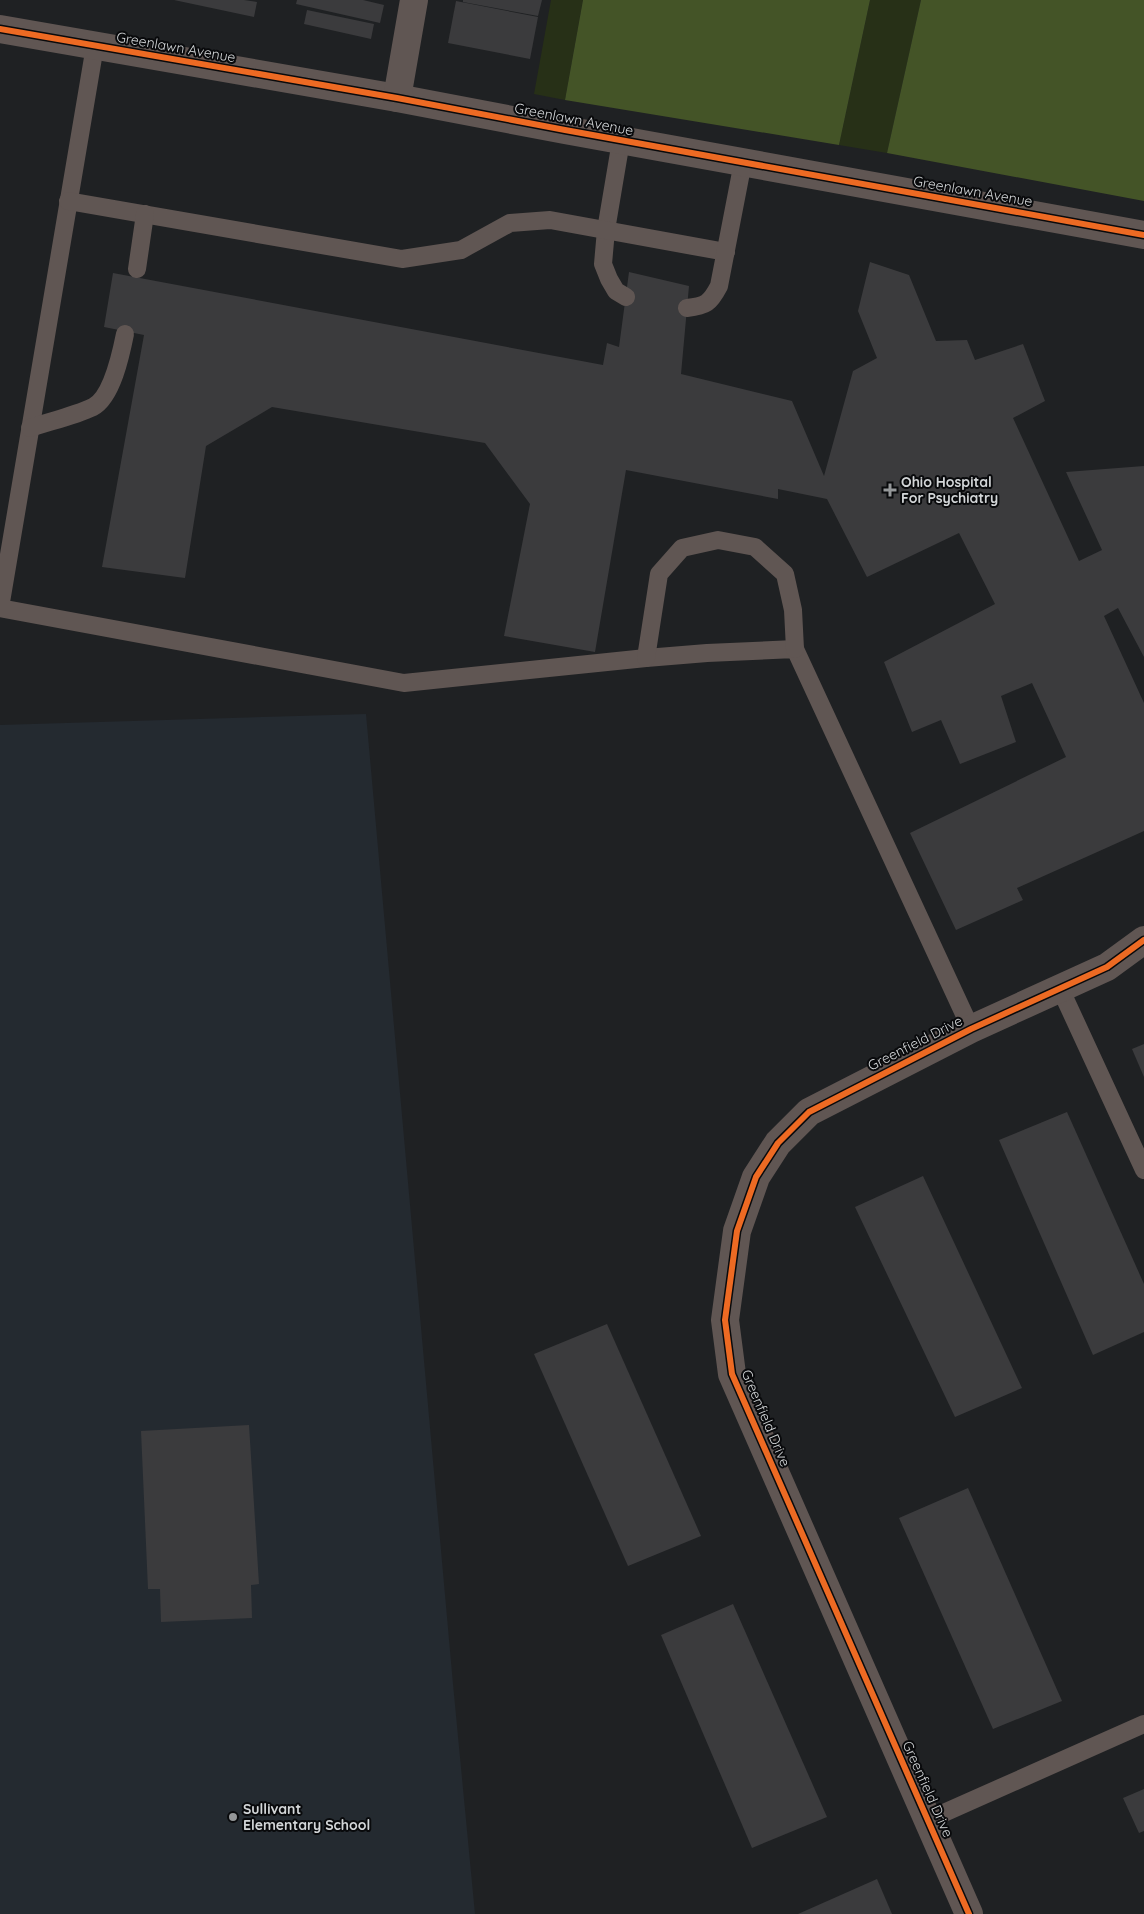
<svg xmlns="http://www.w3.org/2000/svg" width="1144" height="1914" font-family="Quicksand,sans-serif">
	<rect width="100%" height="100%" fill="#1f2123"/>
	<path fill="#242a30" d="M366,714L453,1684L475,1914H0V725Z"/>
	<g fill="#273017">
		<path d="M551,0H583L565,100L534,94Z"/>
		<path d="M870,0H921L887,153L839,145Z"/>
	</g>
	<g fill="#445427">
		<path d="M583,0H870L839,145L565,100Z"/>
		<path d="M921,0H1144V201L887,153Z"/>
	</g>
	<g fill="#3b3b3d">
		<path d="M174,0H244L257,2L254,17Z"/>
		<path d="M297,0H363L384,5L380,23L296,4Z"/>
		<path d="M463,0H542L538,16L463,2Z"/>
		<path d="M456,1L538,17L530,59L448,43Z"/>
		<path d="M307,10L374,24L371,39L304,24Z"/>
		<path d="M870,262L909,275L936,341L967,340L975,360L1023,344L1045,401L1013,418L1079,561L1102,550L1066,472L1144,466V657L1118,608L1104,616L1144,703V831L1017,888L1023,900L956,930L910,833L1066,757L1032,683L1001,696L1016,742L960,764L941,720L912,732L884,662L995,604L959,533L867,577L827,499L778,489V499L626,470L595,652L504,636L530,504L485,443L272,407L206,446L185,578L102,567L144,335L104,327L113,273L603,365L607,343L619,347L629,272L689,286L681,374L792,401L824,476L853,371L877,358L858,311Z"/>
		<path d="M1144,1044V1077L1132,1049Z"/>
		<path d="M1067,1112L1144,1284V1332L1093,1355L999,1140Z"/>
		<path d="M923,1176L1022,1388L955,1417L855,1207Z"/>
		<path d="M607,1324L701,1536L628,1566L534,1354Z"/>
		<path d="M249,1425L259,1584L251,1585L252,1618L161,1622L160,1589H148L141,1431Z"/>
		<path d="M968,1488L1062,1701L993,1729L899,1518Z"/>
		<path d="M733,1604L827,1817L752,1848L661,1635Z"/>
		<path d="M1144,1789V1831L1139,1833L1123,1798Z"/>
		<path d="M877,1879L892,1914H798Z"/>
	</g>
	<g fill="none" stroke-linecap="round" stroke-linejoin="round">
		<g stroke="#605653" stroke-width="18">
			<path d="M95,46L0,608L404,683L646,658L707,653L795,649L971,1029"/>
			<path d="M621,141L606,230L603,264L609,279L616,291L626,297"/>
			<path d="M68,201L402,259L461,250L510,223L550,220L726,252"/>
			<path d="M137,269L145,214"/>
			<path d="M687,308C706,306 710,303 719,286L743,162"/>
			<path d="M30,428C51,421 74,416 93,407C112,397 121,354 125,334"/>
			<path d="M646,658L659,574L682,548L718,540L755,547L785,574L793,610L795,649"/>
			<path d="M1060,988L1144,1170"/>
			<path d="M928,1820L1144,1724"/>
		</g>
		<g stroke="#605653" stroke-width="28">
			<path d="M0,29L397,98L565,130L1144,235"/>
			<path d="M397,98L414,0"/>
			<path d="M969,1914L732,1374L725,1320L737,1231L756,1177L778,1143L809,1112L971,1029L1107,967L1144,940"/>
		</g>
		<g stroke="#090a0c" stroke-width="9">
			<g id="cycleway">
				<path d="M0,29L397,98L565,130L1144,235"/>
				<path d="M969,1914L732,1374L725,1320L737,1231L756,1177L778,1143L809,1112L971,1029L1107,967L1144,940"/>
			</g>
		</g>
		<use href="#cycleway" stroke="#ed6a23" stroke-width="6"/>
	</g>
	<g fill="#949799" stroke="#090a0c" stroke-width="2">
		<path d="M887.5 482.5h5v5h5v5h-5v5h-5v-5h-5v-5h5z"/>
		<circle cx="233" cy="1817" r="5"/>
	</g>
	<g text-anchor="middle" dominant-baseline="central" stroke-width="4" stroke-linejoin="round" paint-order="stroke">
		<g font-size="14" fill="#d3d6d8" stroke="#090a0c">
			<text transform="translate(176 47) rotate(10)">Greenlawn Avenue</text>
			<text transform="translate(574 119) rotate(11)">Greenlawn Avenue</text>
			<text transform="translate(973 191) rotate(10)">Greenlawn Avenue</text>
			<text transform="translate(915 1043) rotate(-27)">Greenfield Drive</text>
			<text transform="translate(766 1418) rotate(67)">Greenfield Drive</text>
			<text transform="translate(928 1789) rotate(66)">Greenfield Drive</text>
		</g>
		<g font-size="14" font-weight="bold" fill="#d3d6d8" stroke="#090a0c" text-anchor="start">
			<text x="901" y="482">Ohio Hospital<tspan x="901" dy="16">For Psychiatry</tspan></text>
			<text x="243" y="1809">Sullivant<tspan x="243" dy="16">Elementary School</tspan></text>
		</g>
	</g>
</svg>
